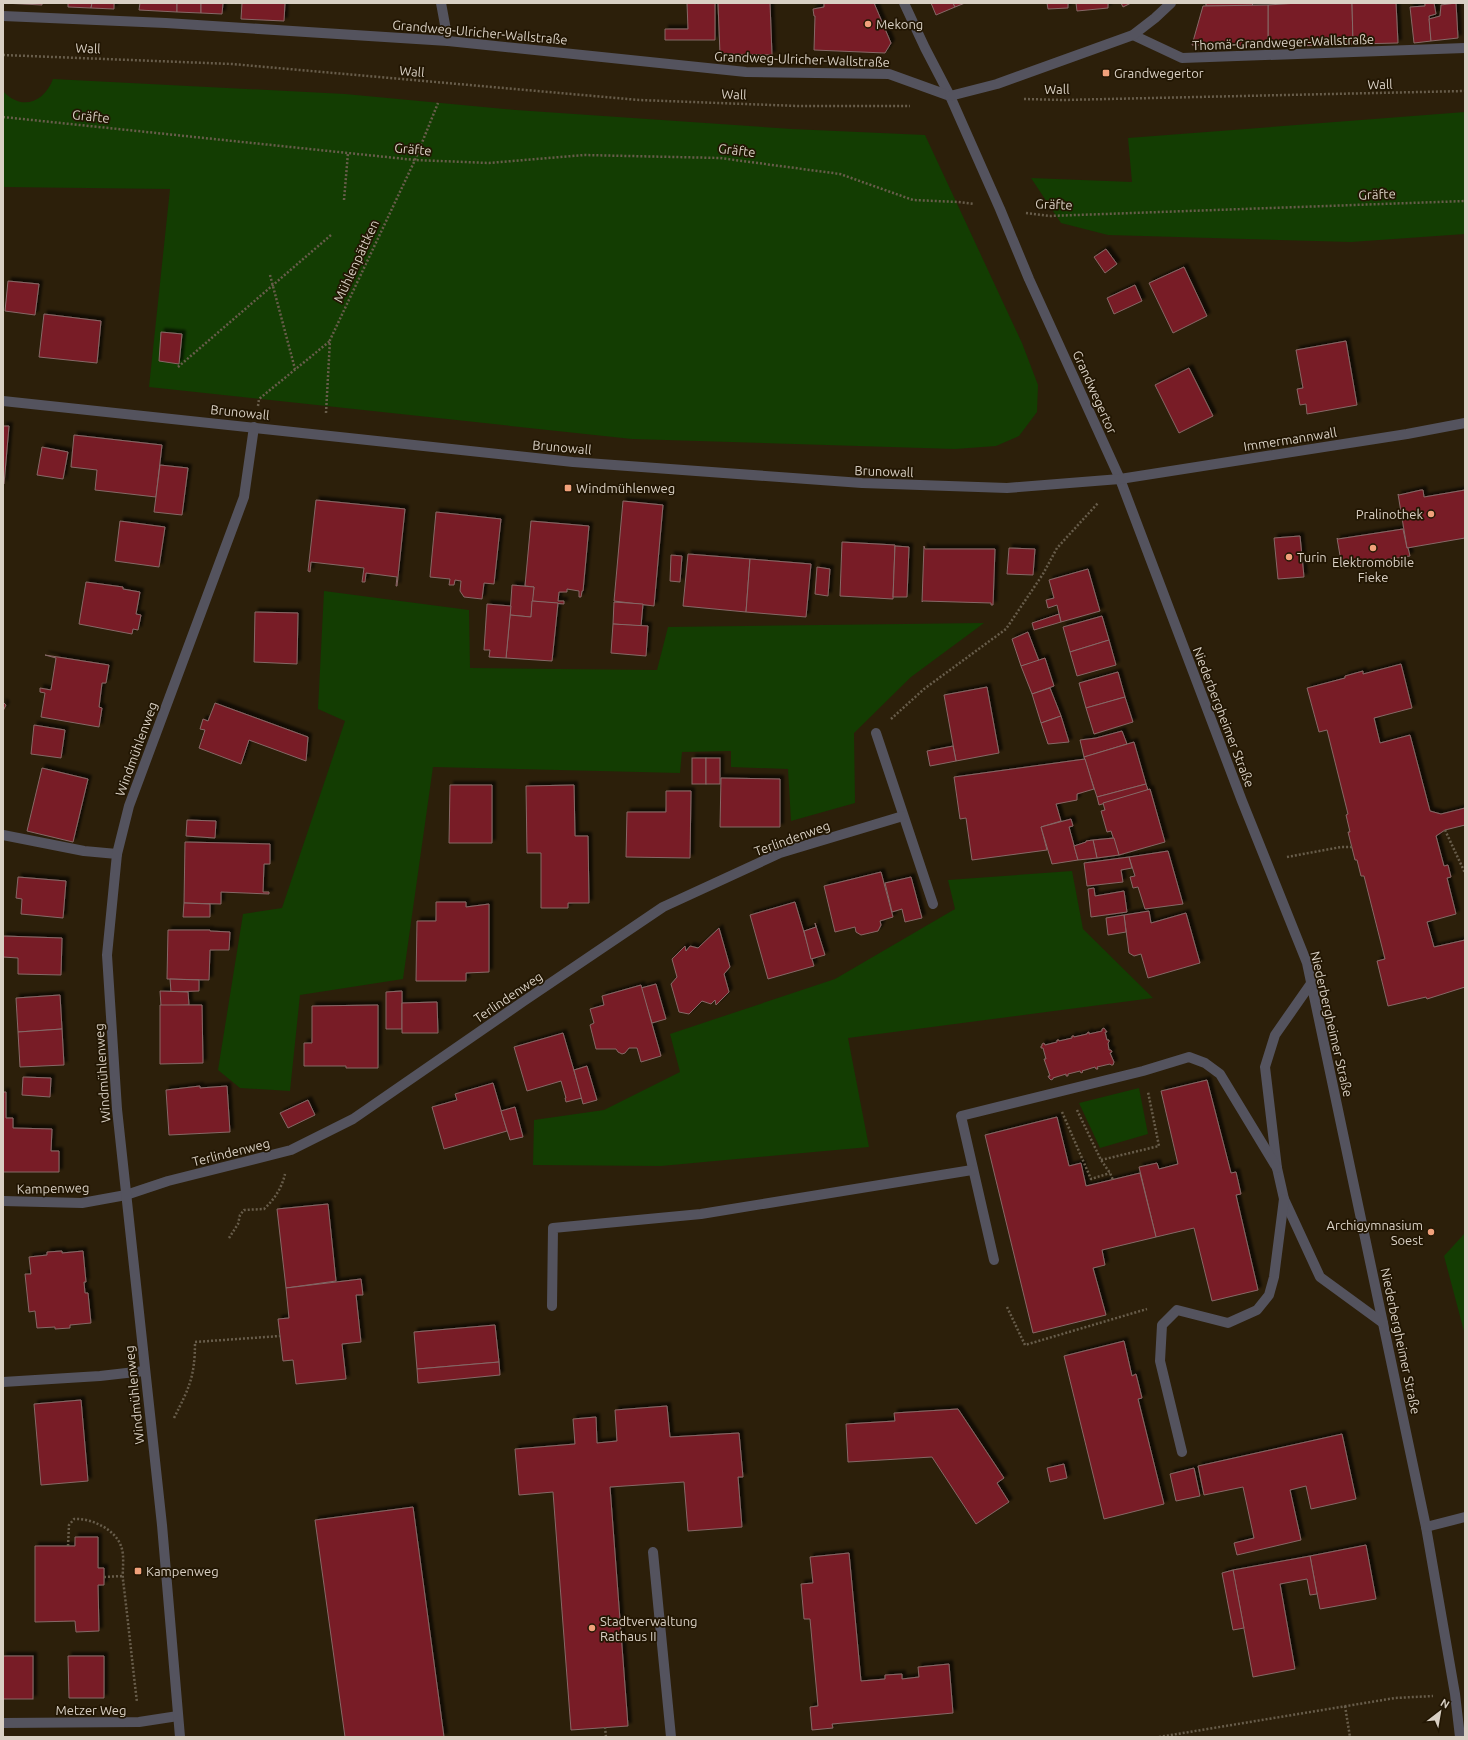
<svg xmlns="http://www.w3.org/2000/svg" width="1468" height="1740" font-family="Ubuntu,sans-serif">
	<defs>
		<filter id="shadow"><feDropShadow dx="3.5" dy="-3.5" stdDeviation="1" flood-color="#0009"/></filter>
	</defs>
	<rect width="100%" height="100%" fill="#2c1f0a"/>
	<g fill="#133d02">
		<path d="M53,79L345,94L516,110L792,129L925,135L1022,343L1038,385L1037,412L1019,436L996,446L955,449L632,439L149,387L170,189L3,187V91C21,111 44,103 53,79Z"/>
		<path d="M1465,112V234L1351,242L1108,235L1061,223L1031,178L1132,182L1128,138Z"/>
		<path d="M324,591L469,610L470,668L657,670L668,627L984,623L911,677L854,733L855,803L791,821L788,769L731,767V751L682,752L680,773L433,767L403,979L300,995L290,1091L240,1088L218,1070L243,914L282,908L345,721L318,709Z"/>
		<path d="M1072,871L1083,929L1153,998L848,1038L869,1147L661,1166L533,1165L534,1120L604,1110L680,1072L670,1034L835,979L955,909L948,880Z"/>
		<path d="M1139,1088L1148,1134L1100,1148L1079,1103Z"/>
		<path d="M1465,1233V1335L1444,1256Z"/>
	</g>
	<g fill="#781d25" stroke="#866867" filter="url(#shadow)">
		<path d="M3,3H42V5Z"/>
		<path d="M68,3H92L91,8L68,7Z"/>
		<path d="M92,3H114V9L91,8Z"/>
		<path d="M140,3H177V12L139,10Z"/>
		<path d="M177,3H201V13L177,12Z"/>
		<path d="M201,3H223L222,14L201,13Z"/>
		<path d="M242,3H285L284,21L241,19Z"/>
		<path d="M687,3H715V40H665V29H688Z"/>
		<path d="M718,3H770L772,55L720,54Z"/>
		<path d="M824,3H874L891,43L885,53L814,50L815,16H814L813,9L824,7Z"/>
		<path d="M931,3H953L955,7L936,15Z"/>
		<path d="M953,3H965L955,7Z"/>
		<path d="M1047,3H1068V8L1048,9Z"/>
		<path d="M1076,3H1108V8L1077,11Z"/>
		<path d="M1121,3H1131L1123,7Z"/>
		<path d="M1206,3H1253L1252,6H1206Z"/>
		<path d="M1298,3H1352L1353,44L1268,47V5Z"/>
		<path d="M1352,3H1396L1398,43L1353,44Z"/>
		<path d="M1425,3H1434L1436,14L1429,16L1431,41L1414,43L1410,7L1425,6Z"/>
		<path d="M1456,3L1458,38L1431,41L1429,19L1440,16L1441,5Z"/>
		<path d="M1268,5V47L1192,45L1203,6Z"/>
		<path d="M1106,249L1117,264L1105,273L1094,257Z"/>
		<path d="M1184,267L1207,316L1173,333L1149,283Z"/>
		<path d="M8,281L39,284L35,315L5,311Z"/>
		<path d="M1135,285L1142,301L1114,314L1107,298Z"/>
		<path d="M44,314L101,321L97,363L39,357Z"/>
		<path d="M161,332L182,334L179,364L159,361Z"/>
		<path d="M1346,341L1357,405L1307,414L1306,404L1300,405L1297,389L1303,388L1296,350Z"/>
		<path d="M1189,368L1213,416L1179,433L1155,385Z"/>
		<path d="M3,426H9L4,484H3Z"/>
		<path d="M74,435L162,445L156,497L95,490L97,470L71,467Z"/>
		<path d="M42,447L68,452L63,479L37,475Z"/>
		<path d="M160,465L188,468L182,515L154,512Z"/>
		<path d="M1421,490H1423L1424,497L1465,490V538L1407,548L1398,494L1399,495Z"/>
		<path d="M316,500L405,509L397,586H396L397,577L366,573L365,582H362L364,568L311,562L310,572L308,571Z"/>
		<path d="M623,501L663,505L654,606L614,601Z"/>
		<path d="M436,512L501,519L494,584L484,583L482,599L464,597L460,591L461,581L455,580L454,585H449L450,579L430,577Z"/>
		<path d="M120,521L165,527L159,567L115,561Z"/>
		<path d="M531,521L589,526L583,591H582L581,597H579V591L567,589V592H559L558,601H564V604L532,601L534,587L525,586Z"/>
		<path d="M1403,529L1407,548H1408L1410,556L1342,567L1337,538L1338,539Z"/>
		<path d="M1300,536L1304,577L1278,579L1274,538Z"/>
		<path d="M842,542L895,545L893,599L840,596Z"/>
		<path d="M895,546L909,547L907,597H893Z"/>
		<path d="M924,546L925,549H995L993,605H991V603L923,601L922,602Z"/>
		<path d="M1009,548L1035,549L1033,575L1007,574Z"/>
		<path d="M688,554L750,559L746,612L683,606Z"/>
		<path d="M671,555L682,556L680,582L670,581Z"/>
		<path d="M750,559L811,564L806,617L746,612Z"/>
		<path d="M817,567L830,569L828,596L815,594Z"/>
		<path d="M1088,569L1100,611L1061,622L1057,605L1048,608L1046,600L1054,598L1049,580Z"/>
		<path d="M86,582L123,587V589L140,592L136,614L141,615L138,630L133,629L132,634L79,624Z"/>
		<path d="M512,585L534,587L531,617L510,615Z"/>
		<path d="M532,601L558,603L552,661L506,658L510,615L531,617Z"/>
		<path d="M614,602L643,604L641,626L613,624Z"/>
		<path d="M487,604L511,606L506,658L489,657L490,650H484Z"/>
		<path d="M255,612L298,613L297,664L254,662Z"/>
		<path d="M1059,614L1061,622L1034,630L1032,623Z"/>
		<path d="M1102,616L1109,640L1070,652L1063,627Z"/>
		<path d="M613,624L648,626L646,656L611,653Z"/>
		<path d="M1028,632L1039,661L1021,666L1012,639Z"/>
		<path d="M1109,640L1116,665L1077,676L1070,652Z"/>
		<path d="M45,655L109,665L106,683H102L99,707L102,708L99,727L41,717L45,693L40,692V688L51,690L56,658Z"/>
		<path d="M1045,658L1054,686L1032,694L1021,666Z"/>
		<path d="M1401,664L1412,708L1374,718L1380,743L1410,735L1430,811L1441,814L1465,808V825L1445,830L1436,836L1444,866L1448,865L1451,877L1447,878L1456,914L1427,922L1434,947L1465,940V987L1427,999L1426,997L1388,1006L1377,961L1385,959L1364,876H1361L1357,860H1355L1348,832H1350L1346,815L1348,814L1327,730L1319,732L1307,688L1345,678V676L1363,671V674Z"/>
		<path d="M1118,672L1125,697L1086,708L1079,683Z"/>
		<path d="M987,687L999,753L956,761L944,695Z"/>
		<path d="M1050,688L1061,716L1041,723L1032,694Z"/>
		<path d="M1125,697L1133,722L1094,734L1086,708Z"/>
		<path d="M3,702L6,705L3,711Z"/>
		<path d="M215,703L308,737L306,761L249,740L241,764L199,748L205,730L200,729L203,719L208,721Z"/>
		<path d="M1061,716L1069,742L1048,744L1041,723Z"/>
		<path d="M34,725L65,730L61,758L31,754Z"/>
		<path d="M1122,731L1127,744L1084,757L1080,740L1096,738Z"/>
		<path d="M1134,742L1146,784L1097,797L1084,757Z"/>
		<path d="M953,746L956,761L930,766L927,751Z"/>
		<rect x="692" y="758" width="14" height="26"/>
		<rect x="706" y="758" width="14" height="26"/>
		<path d="M1085,759L1094,789L1077,794V800L1056,804L1061,821L1041,827L1047,850L972,860L966,818L960,819L954,777Z"/>
		<path d="M42,768L88,779L73,842L27,831Z"/>
		<path d="M721,778L780,779V827H720Z"/>
		<path d="M1146,784L1148,790L1099,805L1097,797Z"/>
		<path d="M450,785H492V843H449Z"/>
		<path d="M574,785L575,836H588L589,903H568V908H541V853H527L526,786Z"/>
		<path d="M1150,789L1165,842L1119,855L1111,831L1107,832L1101,811L1105,810L1103,803Z"/>
		<path d="M666,791H691L690,858L626,857L627,812H666Z"/>
		<path d="M1071,819L1073,826L1069,827L1078,860L1052,864L1041,827Z"/>
		<path d="M187,820L216,821L215,838L186,836Z"/>
		<path d="M1114,838L1119,855L1097,858L1093,840Z"/>
		<path d="M1093,840L1097,858L1078,860L1074,846L1086,842V841Z"/>
		<path d="M185,842L270,844V864H264L263,892H269V894L221,892V904L184,903Z"/>
		<path d="M1168,851L1183,904L1145,909L1138,887L1133,888L1130,877L1135,876L1129,857Z"/>
		<path d="M1129,857L1132,868L1121,870L1123,882L1087,886L1084,863Z"/>
		<path d="M881,872L893,917L880,921L881,925L878,931L861,935L856,932L855,927L835,932L824,886Z"/>
		<path d="M18,877L66,881L63,918L21,914L22,899L16,898Z"/>
		<path d="M911,877L922,918L905,922L902,909L892,912L885,883Z"/>
		<path d="M1094,888L1095,896L1124,891L1127,912L1091,917L1088,889Z"/>
		<path d="M436,902H466V907L489,904V972L466,973V981H416L417,921H436Z"/>
		<path d="M795,902L814,966L768,979L750,915Z"/>
		<path d="M184,903L210,904V917H183Z"/>
		<path d="M1149,911L1151,923L1186,913L1200,963L1148,978L1141,954L1134,956L1129,953L1124,915Z"/>
		<path d="M1124,915L1126,932L1108,935L1106,918Z"/>
		<path d="M815,923L825,955L811,959L804,931L816,927Z"/>
		<path d="M719,928L730,967L724,974L729,992L716,1005L715,1000L711,1004L702,1001L689,1014L679,1012L671,984L677,977L672,959L685,946L686,951L690,946L698,948Z"/>
		<path d="M168,930H210V931L230,932L229,950H210L209,980L167,979Z"/>
		<path d="M3,936L62,938L61,975L18,974V958L3,957Z"/>
		<path d="M170,979L199,980V991L171,992Z"/>
		<path d="M656,984L666,1019L652,1023L641,988Z"/>
		<path d="M641,985L661,1056L641,1062L637,1048H629L625,1053L622,1054L618,1052L616,1049H596L590,1025L594,1023L590,1009L604,1005L602,996Z"/>
		<path d="M160,991L188,992L189,1005L161,1006Z"/>
		<path d="M402,991V1029H386V992Z"/>
		<path d="M60,995L62,1029L18,1032L16,998Z"/>
		<path d="M437,1002L438,1033H402V1003Z"/>
		<path d="M160,1005H202L203,1063L160,1064Z"/>
		<path d="M378,1005V1068H346V1066H304V1043H312V1006Z"/>
		<path d="M1104,1028L1107,1032H1105L1107,1040H1109V1042L1108,1043L1109,1050H1111L1112,1052L1110,1053L1114,1062L1113,1065H1111L1110,1064L1097,1067L1098,1069H1096L1095,1067L1082,1071L1083,1072L1081,1073L1080,1071L1068,1074V1076H1066V1074L1053,1078V1079L1051,1080L1049,1078L1048,1076H1050L1044,1059H1046L1043,1048H1041V1046H1042V1044L1044,1043L1045,1045L1057,1042V1040H1059V1041L1072,1038V1036H1074V1037L1087,1034V1033L1089,1032V1034L1102,1031V1029Z"/>
		<path d="M62,1029L64,1065L20,1067L18,1032Z"/>
		<path d="M563,1033L582,1098L566,1102L565,1098H566L561,1081L527,1091L514,1047Z"/>
		<path d="M587,1066L597,1100L583,1104L574,1070Z"/>
		<path d="M23,1077L51,1078L50,1097L22,1095Z"/>
		<path d="M1207,1080L1231,1173L1236,1172L1241,1194L1236,1195L1258,1290L1212,1301L1194,1228L1156,1237L1139,1167L1157,1163L1159,1169L1178,1164L1161,1091Z"/>
		<path d="M493,1083L507,1131L444,1149L432,1107L457,1100L455,1094Z"/>
		<path d="M200,1086V1088L227,1086L230,1132L169,1135L166,1090Z"/>
		<path d="M3,1092H6V1118H13V1128L52,1129L51,1151H59V1172H3Z"/>
		<path d="M308,1100L315,1115L288,1128L280,1113Z"/>
		<path d="M515,1107L523,1137L510,1140L501,1111Z"/>
		<path d="M1057,1117L1069,1166L1081,1163L1086,1186L1140,1173L1156,1237L1102,1250L1105,1265L1093,1268L1106,1315L1033,1333L985,1135Z"/>
		<path d="M328,1204L336,1281L286,1288L277,1209Z"/>
		<path d="M62,1251V1253L83,1251L86,1282H84L85,1293H88L91,1323L70,1325V1328L55,1329V1327L37,1328L35,1311L29,1312L25,1274H31L29,1257L47,1255V1252Z"/>
		<path d="M361,1279L363,1295H356L361,1342L342,1344L346,1379L296,1384L293,1360L283,1361L278,1319L289,1318L286,1288Z"/>
		<path d="M495,1325L499,1362L417,1369L414,1332Z"/>
		<path d="M1124,1341L1132,1376L1136,1374L1142,1398L1138,1399L1164,1504L1104,1519L1064,1356Z"/>
		<path d="M499,1362L500,1375L418,1383L417,1369Z"/>
		<path d="M81,1400L88,1481L41,1485L34,1404Z"/>
		<path d="M667,1406L670,1437L739,1433L743,1477H738L742,1527L688,1531L684,1482L610,1487L628,1726L571,1730L553,1492L519,1495L515,1449L575,1444L573,1419L596,1417L597,1443L617,1441L615,1410Z"/>
		<path d="M958,1409L1004,1478L997,1483L1009,1502L976,1524L932,1457L848,1462L846,1424L895,1421L894,1413Z"/>
		<path d="M1342,1434L1356,1499L1311,1509L1306,1486L1290,1490L1301,1540L1237,1555L1234,1543L1254,1538L1243,1487L1204,1495L1198,1466Z"/>
		<path d="M1064,1464L1067,1478L1050,1482L1047,1468Z"/>
		<path d="M1194,1468L1200,1496L1176,1501L1170,1474Z"/>
		<path d="M413,1507L444,1737H345L315,1520Z"/>
		<path d="M75,1537H98V1568H104V1585H98L99,1631L76,1632L75,1621L35,1622V1546H75Z"/>
		<path d="M1366,1545L1376,1599L1320,1609L1310,1556Z"/>
		<path d="M849,1553L861,1681L885,1679V1675L902,1674V1679L919,1677L918,1667L949,1664L953,1713L832,1724L833,1728L812,1730L810,1707L818,1706L810,1619H804L801,1584L813,1583L810,1557Z"/>
		<path d="M1310,1556L1317,1594L1310,1595L1307,1579L1280,1584L1295,1669L1253,1677L1233,1570Z"/>
		<path d="M1233,1570L1244,1628L1233,1630L1222,1573Z"/>
		<rect x="3" y="1656" width="30" height="43"/>
		<path d="M68,1656H104V1698H69Z"/>
	</g>
	<g fill="none" stroke-linecap="round" stroke-linejoin="round">
		<g stroke="#685d4b" stroke-width="2.5" stroke-dasharray="2 2" stroke-linecap="butt">
			<path d="M3,55L232,64L639,100L798,106H910"/>
			<path d="M1024,99L1063,100L1465,91"/>
			<path d="M3,117L415,160L489,163L584,155L720,158L840,174L913,200L958,202L974,204"/>
			<path d="M344,200L348,153"/>
			<path d="M1026,213L1049,216L1465,201"/>
			<path d="M270,275L295,369"/>
			<path d="M178,367L331,235"/>
			<path d="M258,406L259,399L330,341"/>
			<path d="M326,413L330,340L415,160L438,103"/>
			<path d="M891,719L924,689L1006,629L1043,574L1057,548L1098,503"/>
			<path d="M1445,830L1465,873"/>
			<path d="M1287,857L1341,847H1352"/>
			<path d="M1077,1110L1101,1160L1110,1173L1113,1180"/>
			<path d="M1062,1112L1091,1179L1110,1173"/>
			<path d="M1101,1160L1159,1146L1148,1092"/>
			<path d="M229,1238L238,1224L240,1215L244,1210L264,1209C275,1199 282,1187 285,1174"/>
			<path d="M1007,1307L1025,1345L1147,1309"/>
			<path d="M174,1418C189,1388 195,1377 195,1342L280,1336"/>
			<path d="M68,1546L69,1525L74,1519C91,1518 115,1529 121,1546C125,1556 122,1570 123,1580C128,1620 132,1661 137,1702"/>
			<path d="M104,1577L123,1576"/>
			<path d="M1345,1706L1350,1737"/>
			<path d="M605,1727L606,1737"/>
			<path d="M1159,1737L1395,1698L1433,1696"/>
		</g>
		<g stroke="#54535e" stroke-width="10">
			<path d="M441,3L448,41"/>
			<path d="M904,3L925,48L950,96L1000,209L1029,279L1120,479L1242,801L1307,963L1426,1527L1455,1694L1460,1737"/>
			<path d="M3,16L166,23L448,41L746,72L889,74L950,96"/>
			<path d="M1133,35L1182,58L1465,48"/>
			<path d="M950,96L997,84L1133,35L1155,18L1171,3"/>
			<path d="M3,401L573,462L862,483L1007,488L1120,479L1407,434L1465,423"/>
			<path d="M876,733L933,904"/>
			<path d="M3,835L84,851L117,854"/>
			<path d="M1312,982L1275,1035L1265,1067L1277,1168L1284,1199L1320,1277L1383,1323"/>
			<path d="M3,1201L82,1203L126,1195L168,1181L291,1150L353,1119L524,1001L663,907L780,853L903,816"/>
			<path d="M994,1260L961,1116L1143,1071L1189,1057L1205,1063L1220,1074L1277,1168"/>
			<path d="M552,1306L553,1228L701,1214L972,1170"/>
			<path d="M3,1382L100,1376L144,1371"/>
			<path d="M1182,1452L1160,1361L1162,1325L1177,1310L1228,1323L1257,1310L1269,1295L1274,1277L1284,1199"/>
			<path d="M1426,1527L1465,1517"/>
			<path d="M653,1552L671,1737"/>
			<path d="M3,1723L139,1722L178,1716"/>
			<path d="M180,1737L162,1525L117,1109L107,955L117,854L129,806L244,497L254,427"/>
		</g>
	</g>
	<g fill="#f1a17b" stroke="#221603" stroke-width="1.5">
		<circle cx="868" cy="24" r="4"/>
		<rect x="1102" y="69" width="8" height="8" rx="2"/>
		<rect x="564" y="484" width="8" height="8" rx="2"/>
		<circle cx="1431" cy="514" r="4"/>
		<circle cx="1373" cy="548" r="4"/>
		<circle cx="1289" cy="557" r="4"/>
		<circle cx="1431" cy="1232" r="4"/>
		<rect x="134" y="1567" width="8" height="8" rx="2"/>
		<circle cx="592" cy="1628" r="4"/>
	</g>
	<g text-anchor="middle" dominant-baseline="central" stroke-width="3.5" stroke-linejoin="round" paint-order="stroke">
		<g font-size="13" fill="#d9d0c4" stroke="#221603" text-anchor="start">
			<text x="876" y="24">Mekong</text>
			<text x="1114" y="73">Grandwegertor</text>
			<text x="576" y="488">Windmühlenweg</text>
			<text x="1423" y="514" text-anchor="end">Pralinothek</text>
			<text x="1297" y="557">Turin</text>
			<text x="1373" y="562" text-anchor="middle">Elektromobile<tspan x="1373" dy="15">Fieke</tspan></text>
			<text x="1423" y="1225" text-anchor="end">Archigymnasium<tspan x="1423" dy="15">Soest</tspan></text>
			<text x="146" y="1571">Kampenweg</text>
			<text x="600" y="1621">Stadtverwaltung<tspan x="600" dy="15">Rathaus II</tspan></text>
		</g>
		<g font-size="13" fill="#d9d0c4" stroke="#221603">
			<text transform="translate(480 32) rotate(5)">Grandweg-Ulricher-Wallstraße</text>
			<text transform="translate(1283 42) rotate(-2)">Thomä-Grandweger-Wallstraße</text>
			<text transform="translate(88 48) rotate(2)">Wall</text>
			<text transform="translate(802 59) rotate(2)">Grandweg-Ulricher-Wallstraße</text>
			<text transform="translate(412 71) rotate(5)">Wall</text>
			<text transform="translate(1380 84) rotate(-1)">Wall</text>
			<text x="1057" y="89">Wall</text>
			<text transform="translate(734 94) rotate(2)">Wall</text>
			<text transform="translate(91 116) rotate(6)">Gräfte</text>
			<text transform="translate(413 149) rotate(5)">Gräfte</text>
			<text transform="translate(737 150) rotate(7)">Gräfte</text>
			<text transform="translate(1377 194) rotate(-2)">Gräfte</text>
			<text transform="translate(1054 204) rotate(2)">Gräfte</text>
			<text transform="translate(356 261) rotate(-65)">Mühlenpättken</text>
			<text transform="translate(1095 392) rotate(66)">Grandwegertor</text>
			<text transform="translate(240 412) rotate(6)">Brunowall</text>
			<text transform="translate(1290 439) rotate(-9)">Immermannwall</text>
			<text transform="translate(562 447) rotate(5)">Brunowall</text>
			<text transform="translate(884 471) rotate(2)">Brunowall</text>
			<text transform="translate(1224 717) rotate(69)">Niederbergheimer Straße</text>
			<text transform="translate(136 749) rotate(-70)">Windmühlenweg</text>
			<text transform="translate(792 838) rotate(-20)">Terlindenweg</text>
			<text transform="translate(508 997) rotate(-34)">Terlindenweg</text>
			<text transform="translate(1332 1024) rotate(77)">Niederbergheimer Straße</text>
			<text transform="translate(102 1073) rotate(-94)">Windmühlenweg</text>
			<text transform="translate(231 1152) rotate(-14)">Terlindenweg</text>
			<text transform="translate(53 1188) rotate(-1)">Kampenweg</text>
			<text transform="translate(1401 1341) rotate(78)">Niederbergheimer Straße</text>
			<text transform="translate(134 1395) rotate(-96)">Windmühlenweg</text>
			<text x="91" y="1710">Metzer Weg</text>
		</g>
	</g>
	<rect width="1468" height="1740" fill="none" stroke="#d9d0c4" stroke-width="8"/>
	<g transform="translate(1440 1712) rotate(31)" stroke="#221603" stroke-width="3" paint-order="stroke">
	<path d="M0-3L7 15L0 10L-7 15Z" fill="#d9d0c4"/>
	<text y="-6" font-size="11" font-weight="bold" text-anchor="middle" fill="#d9d0c4">N</text>
	</g>
</svg>
